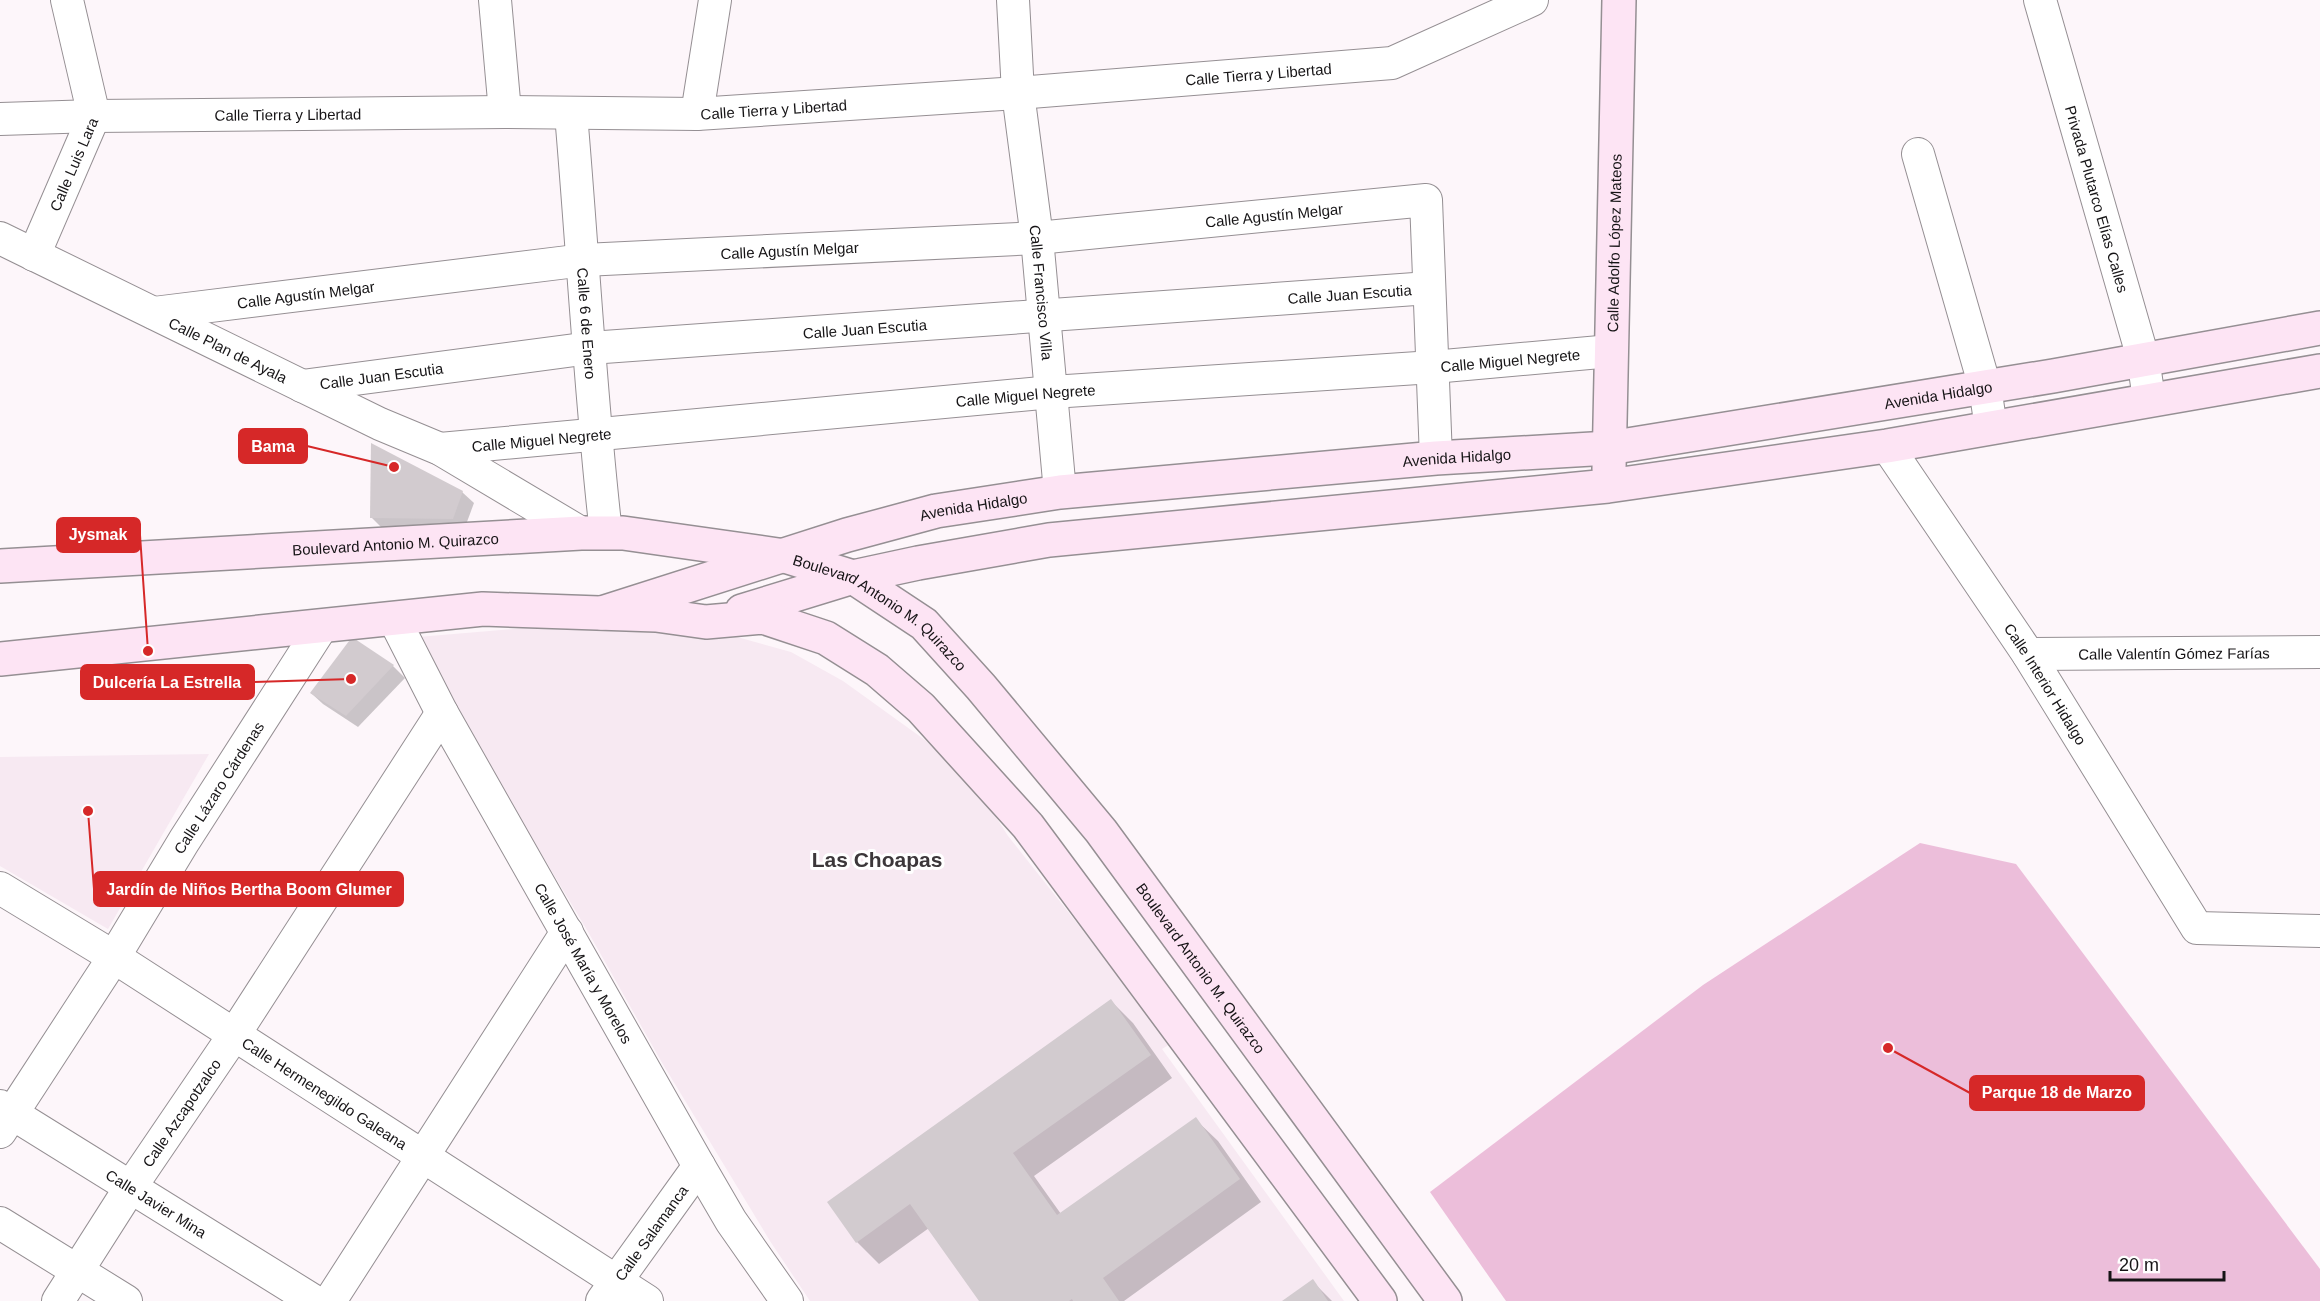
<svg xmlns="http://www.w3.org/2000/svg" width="2320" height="1301" font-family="Arial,sans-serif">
	<rect width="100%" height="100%" fill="#fdf6fa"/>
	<g fill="#f7e9f2">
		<path d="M607,621L730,635L791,652L843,681L925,740L954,765L980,792L1008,836L1172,1043L1162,1049L1344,1301H810L770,1241L661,1061L587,930L474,742L418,637Z"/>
		<path d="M209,754L108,929L0,866V757Z"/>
	</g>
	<path fill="#ecbeda" d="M1920,843L2016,864L2320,1269V1301H1506L1430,1192L1703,985Z"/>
	<g fill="#0003">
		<path d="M462,492L474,503L464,530L383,529L371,517Z"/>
		<path d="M352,639L393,666L405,678L358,727L323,704L311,693Z"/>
		<path d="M1111,1001L1133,1023L1172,1078L1034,1176L1061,1214L1195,1119L1218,1141L1261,1202L1124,1301H980L929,1228L879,1264L857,1242L829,1202Z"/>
		<path d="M1312,1281L1332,1301H1285Z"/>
	</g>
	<g fill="#d2cbcf">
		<path d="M371,443L463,491L453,519L370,518Z"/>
		<path d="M352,637L394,665L346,716L310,693Z"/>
		<path d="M1111,999L1151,1055L1013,1153L1057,1215L1196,1117L1240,1179L1103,1278L1119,1301H1073L1072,1299L1069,1301H979L910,1204L856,1243L827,1202Z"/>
		<path d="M1313,1279L1328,1301H1282Z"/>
	</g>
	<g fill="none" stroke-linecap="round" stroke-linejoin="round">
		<g stroke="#958f93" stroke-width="34">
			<g id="street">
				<path d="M495,0L505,112"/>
				<path id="s1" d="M1013,0L1018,93L1037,238L1060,492"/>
				<path id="s2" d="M2040,0L2143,358L2149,399"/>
				<path id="s3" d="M571,114C583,253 590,394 606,533"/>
				<path d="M697,114L715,0"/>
				<path id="s4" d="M0,119L94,116L505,112L697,114L1018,93L1392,63L1532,0"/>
				<path d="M1918,154L1985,387L1991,428"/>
				<path id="s5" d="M0,238L380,424L440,449L581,533"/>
				<path id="s6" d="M34,255L94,116L67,0"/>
				<path id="s7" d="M154,313L584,260L1037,238L1426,200L1436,458"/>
				<path id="s8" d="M302,386L590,348L1429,288"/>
				<path id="s9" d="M1887,446L2028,654L2197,928L2320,931"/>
				<path id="s10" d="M440,449L1052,392L1433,367L1611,351"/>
				<path id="s11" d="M394,619L442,713L699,1166L731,1221L787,1301"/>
				<path id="s12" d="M2028,654L2320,652"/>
				<path id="s13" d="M0,888L114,957L647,1301"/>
				<path id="s14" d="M0,1106L314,1301"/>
				<path id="s15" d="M0,1132L114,957L184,841L322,626"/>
				<path d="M0,1223L126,1301"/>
				<path id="s16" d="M58,1301L130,1188L234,1035L442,713"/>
				<path d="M330,1301L567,932"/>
				<path id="s17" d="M602,1301L699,1166"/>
			</g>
		</g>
		<g stroke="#958f93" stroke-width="36">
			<g id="secondary">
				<path id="s18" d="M1609,469L1619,0"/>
				<path id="s19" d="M0,566L581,533H623L785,556L853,577L924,624L981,687L1101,831L1445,1301"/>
				<path d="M742,611L853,577L918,563L1049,540L1608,486L1887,446L2320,371"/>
				<path id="s20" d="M602,613L847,535L936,511L1060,492L1436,458L1609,448L2053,376L2320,328"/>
				<path d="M0,659L483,609L656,615L706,622L763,617L826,638L877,670L921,708L1028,826L1380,1301"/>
			</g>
		</g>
		<use href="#street" stroke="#fff" stroke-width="32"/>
		<use href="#secondary" stroke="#fde4f4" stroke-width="33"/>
	</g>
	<g text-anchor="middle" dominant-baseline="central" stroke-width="6" stroke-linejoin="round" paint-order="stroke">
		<g font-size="15" fill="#161416" stroke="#fff">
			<text stroke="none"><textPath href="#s4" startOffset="1260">Calle Tierra y Libertad</textPath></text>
			<text stroke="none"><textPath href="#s4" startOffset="774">Calle Tierra y Libertad</textPath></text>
			<text stroke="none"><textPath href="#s4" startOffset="288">Calle Tierra y Libertad</textPath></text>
			<text stroke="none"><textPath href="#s6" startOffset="99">Calle Luis Lara</textPath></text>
			<text stroke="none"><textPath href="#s2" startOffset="207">Privada Plutarco Elías Calles</textPath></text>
			<text stroke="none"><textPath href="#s7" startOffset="1125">Calle Agustín Melgar</textPath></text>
			<text stroke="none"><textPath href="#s18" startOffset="226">Calle Adolfo López Mateos</textPath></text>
			<text stroke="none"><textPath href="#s7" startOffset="639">Calle Agustín Melgar</textPath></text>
			<text stroke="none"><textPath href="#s1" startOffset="294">Calle Francisco Villa</textPath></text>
			<text stroke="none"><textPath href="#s7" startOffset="153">Calle Agustín Melgar</textPath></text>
			<text stroke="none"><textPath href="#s8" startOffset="1052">Calle Juan Escutia</textPath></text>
			<text stroke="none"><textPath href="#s3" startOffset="210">Calle 6 de Enero</textPath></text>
			<text stroke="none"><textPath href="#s8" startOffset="566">Calle Juan Escutia</textPath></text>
			<text stroke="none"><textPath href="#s5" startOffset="254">Calle Plan de Ayala</textPath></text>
			<text stroke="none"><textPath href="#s10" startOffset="1074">Calle Miguel Negrete</textPath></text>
			<text stroke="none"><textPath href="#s8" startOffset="80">Calle Juan Escutia</textPath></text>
			<text stroke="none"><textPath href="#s20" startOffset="1359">Avenida Hidalgo</textPath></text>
			<text stroke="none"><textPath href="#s10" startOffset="588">Calle Miguel Negrete</textPath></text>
			<text stroke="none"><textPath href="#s10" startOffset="102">Calle Miguel Negrete</textPath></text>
			<text stroke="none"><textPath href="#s20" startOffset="873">Avenida Hidalgo</textPath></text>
			<text stroke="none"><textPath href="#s20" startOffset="387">Avenida Hidalgo</textPath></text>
			<text stroke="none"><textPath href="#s19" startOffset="396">Boulevard Antonio M. Quirazco</textPath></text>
			<text stroke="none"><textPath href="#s19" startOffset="900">Boulevard Antonio M. Quirazco</textPath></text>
			<text stroke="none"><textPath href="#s12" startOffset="146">Calle Valentín Gómez Farías</textPath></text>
			<text stroke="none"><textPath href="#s9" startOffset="286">Calle Interior Hidalgo</textPath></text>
			<text stroke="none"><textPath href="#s15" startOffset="408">Calle Lázaro Cárdenas</textPath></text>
			<text stroke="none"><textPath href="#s11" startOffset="393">Calle José María y Morelos</textPath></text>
			<text stroke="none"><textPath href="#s19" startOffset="1386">Boulevard Antonio M. Quirazco</textPath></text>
			<text stroke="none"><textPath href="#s13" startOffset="384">Calle Hermenegildo Galeana</textPath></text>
			<text stroke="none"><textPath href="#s16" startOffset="225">Calle Azcapotzalco</textPath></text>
			<text stroke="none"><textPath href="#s14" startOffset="184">Calle Javier Mina</textPath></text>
			<text stroke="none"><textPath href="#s17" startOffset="84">Calle Salamanca</textPath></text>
		</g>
		<g font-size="21" font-weight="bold" fill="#3c373a" stroke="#fff">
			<text x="877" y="859">Las Choapas</text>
		</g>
	</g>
	<path fill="none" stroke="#d62828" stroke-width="2" d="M394 467L307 446M148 651L140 535M351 679L254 682M88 811L94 889M1888 1048L1970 1093"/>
	<g fill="#d62828" stroke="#fff" stroke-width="2">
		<circle cx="394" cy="467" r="6"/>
		<circle cx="148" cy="651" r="6"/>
		<circle cx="351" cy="679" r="6"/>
		<circle cx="88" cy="811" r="6"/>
		<circle cx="1888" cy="1048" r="6"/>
	</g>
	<g fill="#d62828" stroke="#d62828" stroke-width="2">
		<rect x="239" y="429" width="68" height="34" rx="6"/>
		<rect x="57" y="518" width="83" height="34" rx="6"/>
		<rect x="81" y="665" width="173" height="34" rx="6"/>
		<rect x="94" y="872" width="309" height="34" rx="6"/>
		<rect x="1970" y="1076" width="174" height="34" rx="6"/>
	</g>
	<g font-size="16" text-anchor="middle" font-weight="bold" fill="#fff">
		<text x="273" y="452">Bama</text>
		<text x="98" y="540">Jysmak</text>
		<text x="167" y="688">Dulcería La Estrella</text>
		<text x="249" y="895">Jardín de Niños Bertha Boom Glumer</text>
		<text x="2057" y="1098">Parque 18 de Marzo</text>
	</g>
	<path d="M2110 1271v9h114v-9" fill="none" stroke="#161416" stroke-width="3"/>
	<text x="2119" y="1271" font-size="18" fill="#161416" stroke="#ffffff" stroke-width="4.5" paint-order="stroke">20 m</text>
</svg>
